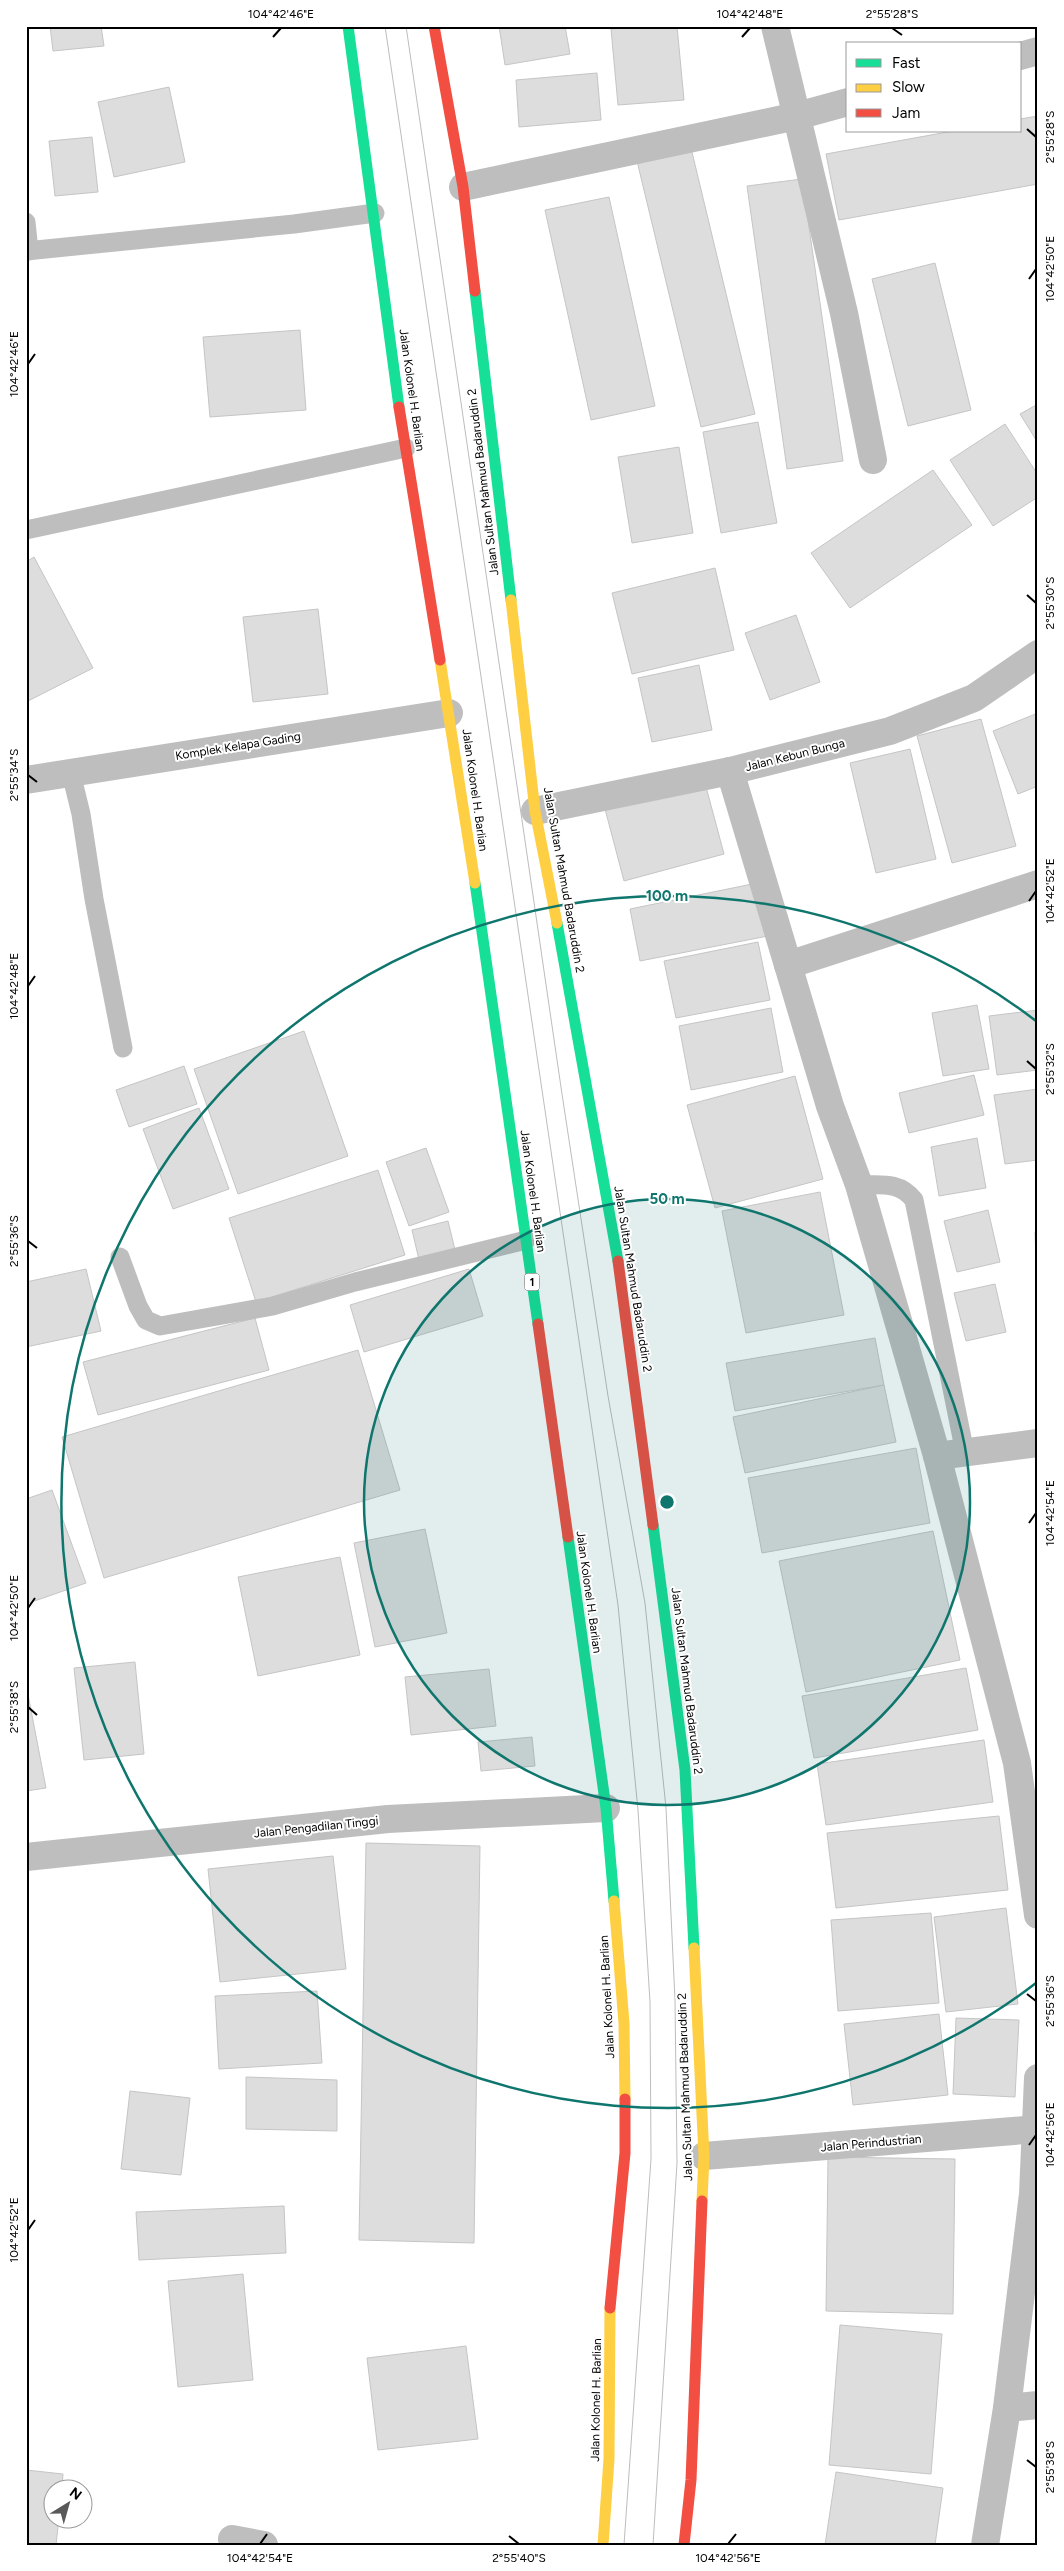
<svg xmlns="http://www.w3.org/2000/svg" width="1064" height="2571" font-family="Figtree,sans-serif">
	<rect width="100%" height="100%" fill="#fff"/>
	<g fill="#ddd" stroke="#c5c5c5">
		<path d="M50,26H101L104,46L53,51Z"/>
		<path d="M499,26H565L570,54L505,65Z"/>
		<path d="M644,26H677L684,100L618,105L611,29Z"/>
		<path d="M597,73L601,120L519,127L516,80Z"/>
		<path d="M169,87L185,162L114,177L98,102Z"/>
		<path d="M1038,116V184L839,220L826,154L953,131H1020V119Z"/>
		<path d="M92,137L98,192L55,196L49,141Z"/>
		<path d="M691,148L755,414L701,427L637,161Z"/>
		<path d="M802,179L843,461L787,469L747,186Z"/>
		<path d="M609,197L655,406L591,420L545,210Z"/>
		<path d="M935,263L971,410L908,426L872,279Z"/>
		<path d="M300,330L306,410L210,417L203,337Z"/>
		<path d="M1038,404V443L1020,414Z"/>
		<path d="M758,422L777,523L721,533L703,432Z"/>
		<path d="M1005,424L1038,475V497L993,526L950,460Z"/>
		<path d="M679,447L693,533L632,543L618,457Z"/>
		<path d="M933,470L972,525L850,608L811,553Z"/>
		<path d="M34,557L93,668L26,702V562Z"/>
		<path d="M715,568L734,650L632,674L612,593Z"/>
		<path d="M318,609L328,694L253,702L243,617Z"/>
		<path d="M796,615L820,682L770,700L745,633Z"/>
		<path d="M699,665L712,730L652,742L638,678Z"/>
		<path d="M1038,713V786L1018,794L993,731Z"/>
		<path d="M981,719L1016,846L952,863L917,736Z"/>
		<path d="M910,749L936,859L876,873L850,763Z"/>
		<path d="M705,783L724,854L624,881L605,809Z"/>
		<path d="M757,883L768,936L640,961L630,909Z"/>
		<path d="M758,942L770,1000L676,1018L664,961Z"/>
		<path d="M977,1005L989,1069L943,1076L932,1013Z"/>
		<path d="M771,1008L783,1072L691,1090L679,1026Z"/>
		<path d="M1038,1010V1070L997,1075L989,1016Z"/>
		<path d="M304,1031L348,1156L238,1194L194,1069Z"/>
		<path d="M184,1066L197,1104L129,1127L116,1090Z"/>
		<path d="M974,1075L984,1115L909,1133L899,1093Z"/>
		<path d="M795,1076L823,1179L715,1208L687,1105Z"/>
		<path d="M1038,1089V1160L1005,1164L994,1095Z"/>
		<path d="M199,1108L229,1189L173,1209L143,1129Z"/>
		<path d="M977,1138L986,1188L939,1196L931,1147Z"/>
		<path d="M426,1148L449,1212L409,1226L386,1162Z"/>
		<path d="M378,1170L405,1255L256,1302L229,1218Z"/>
		<path d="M820,1192L844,1315L746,1333L722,1211Z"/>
		<path d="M988,1210L1000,1262L957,1272L944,1221Z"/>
		<path d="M448,1221L456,1254L420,1264L412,1230Z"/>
		<path d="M1035,1232H1038V1294H1037Z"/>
		<path d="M86,1269L101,1331L26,1347V1282Z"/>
		<path d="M469,1269L483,1316L364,1352L350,1305Z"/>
		<path d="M995,1284L1006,1332L966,1341L954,1293Z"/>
		<path d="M255,1318L269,1370L98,1415L83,1362Z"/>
		<path d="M875,1338L884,1385L735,1411L726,1363Z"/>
		<path d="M358,1350L400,1490L104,1578L62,1437Z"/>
		<path d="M884,1385L896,1442L745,1473L733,1417Z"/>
		<path d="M916,1448L930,1523L762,1553L748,1478Z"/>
		<path d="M52,1490L86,1583L26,1604V1499Z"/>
		<path d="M425,1529L447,1633L375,1647L354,1543Z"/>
		<path d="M933,1531L960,1660L806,1692L779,1561Z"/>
		<path d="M340,1557L360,1655L258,1676L238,1577Z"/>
		<path d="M135,1662L144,1754L84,1760L74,1668Z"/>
		<path d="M966,1668L978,1730L814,1758L802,1696Z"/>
		<path d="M489,1669L496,1726L411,1735L405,1677Z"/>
		<path d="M26,1684L46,1788L26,1791Z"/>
		<path d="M532,1737L535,1766L481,1771L478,1742Z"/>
		<path d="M984,1740L993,1802L826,1825L817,1764Z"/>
		<path d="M999,1816L1008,1890L836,1908L827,1833Z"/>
		<path d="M366,1843L480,1846L474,2243L359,2240Z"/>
		<path d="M333,1856L346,1969L220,1982L208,1869Z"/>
		<path d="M1006,1908L1018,2004L946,2012L934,1917Z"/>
		<path d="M931,1913L939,2003L838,2011L831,1920Z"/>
		<path d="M317,1991L322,2063L219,2069L215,1996Z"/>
		<path d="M939,2014L948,2095L853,2105L844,2024Z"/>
		<path d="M956,2018L1019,2020L1015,2097L953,2094Z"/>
		<path d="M246,2077L337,2080V2131L246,2129Z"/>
		<path d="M130,2091L190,2098L181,2175L121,2169Z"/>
		<path d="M828,2157L955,2159L953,2314L826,2311Z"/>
		<path d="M284,2206L286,2253L139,2260L136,2212Z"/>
		<path d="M243,2274L253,2380L178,2387L168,2281Z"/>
		<path d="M840,2325L942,2334L931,2474L829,2465Z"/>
		<path d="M466,2346L478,2439L378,2450L367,2358Z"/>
		<path d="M26,2470L63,2474L62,2488H52V2518H59L56,2545L26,2544Z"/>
		<path d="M836,2472L943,2488L935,2545H825Z"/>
	</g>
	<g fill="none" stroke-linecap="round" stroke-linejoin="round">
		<g stroke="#bebebe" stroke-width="19">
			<path d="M26,222L29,251"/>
			<path d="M26,251L294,224L375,213"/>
			<path d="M26,530L406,448"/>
			<path d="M71,773L81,814L94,899L123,1048"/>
			<path d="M859,1185C880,1185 900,1181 914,1200L965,1453"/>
			<path d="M120,1257L138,1306L146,1320L160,1326L273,1306L355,1282L526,1240"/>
		</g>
		<g stroke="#bebebe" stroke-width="28">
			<path d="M775,26L844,313L873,460"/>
			<path d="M1020,56L1038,51"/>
			<path d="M463,187L797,116L848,102"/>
			<path d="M730,771L788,965L1038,884"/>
			<path d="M26,780L449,713"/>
			<path d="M535,811L730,771L890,731L974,698L1038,654"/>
			<path d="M788,965L830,1106L859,1185L937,1456L1017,1763L1038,1915"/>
			<path d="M937,1456L1038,1443"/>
			<path d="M26,1857L388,1819L606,1808"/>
			<path d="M704,2156L1038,2129"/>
			<path d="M1007,2408L1033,2194L1038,2078"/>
			<path d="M232,2539L264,2545"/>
			<path d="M985,2545L1007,2408L1038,2405"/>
		</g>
		<g stroke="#16e098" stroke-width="11">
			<path d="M348,26L399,407"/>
			<path d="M475,291L511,600"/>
			<path d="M475,883L538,1324"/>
			<path d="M557,923L618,1261"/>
			<path d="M653,1525L685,1770L694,1948"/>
			<path d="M568,1537L606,1808L614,1901"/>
		</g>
		<g stroke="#ffcf43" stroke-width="11">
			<path d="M511,600L535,811L557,923"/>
			<path d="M440,660L475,883"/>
			<path d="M614,1901L624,2023L625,2099"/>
			<path d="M694,1948L704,2156L702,2201"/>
			<path d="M603,2545L609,2459L610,2308"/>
		</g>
		<g stroke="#f24e42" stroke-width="11">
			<path d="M434,26L463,187L475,291"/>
			<path d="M399,407L440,660"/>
			<path d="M618,1261L653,1525"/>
			<path d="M538,1324L568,1537"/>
			<path d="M610,2308L625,2153V2099"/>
			<path d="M684,2545L691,2480L702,2201"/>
		</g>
		<g stroke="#bdbdbd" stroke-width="1">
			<path d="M385,26L618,1605L638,1810L650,2002L651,2159L624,2545"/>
			<path d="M406,26L562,1094L608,1396L645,1603L666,1808L675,2000L677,2163L653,2545"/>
		</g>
	</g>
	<path fill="none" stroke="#000" stroke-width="2" d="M892,28L902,35M273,37L281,28M742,37L750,28M1027,129L1036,137M1029,279L1036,269M28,364L35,354M1027,595L1036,603M28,775L37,782M1029,901L1036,891M28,986L35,976M1027,1061L1036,1069M28,1241L37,1248M1029,1523L1036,1513M28,1608L35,1598M28,1707L37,1715M1027,1994L1036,2001M1029,2145L1036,2135M28,2230L35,2220M1027,2460L1036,2467M509,2536L519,2544M260,2544L267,2534M728,2544L736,2534"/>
	<circle cx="667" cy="1502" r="303" fill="#0f766e" fill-opacity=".12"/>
	<g fill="none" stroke="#0f766e" stroke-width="2.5">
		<circle cx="667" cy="1502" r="303"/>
		<path d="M1036 1983A606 606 0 1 1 1036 1021"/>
	</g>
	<g text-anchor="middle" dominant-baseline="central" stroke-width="4" stroke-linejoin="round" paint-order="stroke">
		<rect fill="#fff" stroke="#4c4c4c" stroke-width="1" x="524.5" y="1273.5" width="15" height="17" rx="4"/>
		<g font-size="11" font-weight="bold" fill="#000">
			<text x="532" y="1282">1</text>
		</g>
		<g font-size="12" fill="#000" stroke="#fff">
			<text transform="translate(412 390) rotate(82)">Jalan Kolonel H. Barlian</text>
			<text transform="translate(483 482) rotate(-97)">Jalan Sultan Mahmud Badaruddin 2</text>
			<text transform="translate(238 746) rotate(-9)">Komplek Kelapa Gading</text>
			<text transform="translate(795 755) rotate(-14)">Jalan Kebun Bunga</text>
			<text transform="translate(475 790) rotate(82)">Jalan Kolonel H. Barlian</text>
			<text transform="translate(564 880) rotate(80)">Jalan Sultan Mahmud Badaruddin 2</text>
			<text transform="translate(533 1191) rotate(82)">Jalan Kolonel H. Barlian</text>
			<text transform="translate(633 1279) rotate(81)">Jalan Sultan Mahmud Badaruddin 2</text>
			<text transform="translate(589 1592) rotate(82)">Jalan Kolonel H. Barlian</text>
			<text transform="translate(687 1681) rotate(83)">Jalan Sultan Mahmud Badaruddin 2</text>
			<text transform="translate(316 1827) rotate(-6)">Jalan Pengadilan Tinggi</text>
			<text transform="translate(607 1997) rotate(-93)">Jalan Kolonel H. Barlian</text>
			<text transform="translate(685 2087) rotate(-92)">Jalan Sultan Mahmud Badaruddin 2</text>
			<text transform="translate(871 2143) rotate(-5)">Jalan Perindustrian</text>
			<text transform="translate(596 2400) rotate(-89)">Jalan Kolonel H. Barlian</text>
		</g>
	</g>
	<circle cx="667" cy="1502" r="8" fill="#0f766e" stroke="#fff" stroke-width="2.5"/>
	<g font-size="15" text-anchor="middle" font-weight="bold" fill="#0f766e" stroke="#fff" stroke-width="4" stroke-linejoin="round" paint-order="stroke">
		<text x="667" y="901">100 m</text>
		<text x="667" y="1204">50 m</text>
	</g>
	<rect width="1064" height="2571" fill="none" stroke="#ffffff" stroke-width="55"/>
	<rect x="846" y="42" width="175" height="90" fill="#ffffff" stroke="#999999"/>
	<rect x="856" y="59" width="25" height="8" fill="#16e098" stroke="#999999"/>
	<text x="892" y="68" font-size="15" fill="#000000">Fast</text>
	<rect x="856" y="84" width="25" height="8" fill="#ffcf43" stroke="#999999"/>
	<text x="892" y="92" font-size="15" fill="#000000">Slow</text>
	<rect x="856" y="109" width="25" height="8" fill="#f24e42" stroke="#999999"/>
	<text x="892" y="118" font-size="15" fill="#000000">Jam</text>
	<g transform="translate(68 2504) rotate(37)"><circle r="24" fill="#ffffff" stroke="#999999"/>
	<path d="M0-4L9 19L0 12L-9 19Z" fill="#595959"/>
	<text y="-8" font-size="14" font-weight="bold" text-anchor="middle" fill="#000000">N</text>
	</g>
	<rect x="28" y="28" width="1008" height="2516" fill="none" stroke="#000" stroke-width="2"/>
	<g font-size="12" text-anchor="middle" fill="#000">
		<text x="281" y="18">104°42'46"E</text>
		<text x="750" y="18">104°42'48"E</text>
		<text x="892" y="18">2°55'28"S</text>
		<text transform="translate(1050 137) rotate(-90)" y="4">2°55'28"S</text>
		<text transform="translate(1050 269) rotate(-90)" y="4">104°42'50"E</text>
		<text transform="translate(14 364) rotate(-90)" y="4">104°42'46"E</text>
		<text transform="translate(1050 603) rotate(-90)" y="4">2°55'30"S</text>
		<text transform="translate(14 775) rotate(-90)" y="4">2°55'34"S</text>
		<text transform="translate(1050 891) rotate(-90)" y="4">104°42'52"E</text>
		<text transform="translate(14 986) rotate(-90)" y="4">104°42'48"E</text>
		<text transform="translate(1050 1069) rotate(-90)" y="4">2°55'32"S</text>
		<text transform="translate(14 1241) rotate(-90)" y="4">2°55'36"S</text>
		<text transform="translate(1050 1513) rotate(-90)" y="4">104°42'54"E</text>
		<text transform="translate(14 1608) rotate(-90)" y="4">104°42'50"E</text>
		<text transform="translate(14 1707) rotate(-90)" y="4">2°55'38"S</text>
		<text transform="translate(1050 2001) rotate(-90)" y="4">2°55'36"S</text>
		<text transform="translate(1050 2135) rotate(-90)" y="4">104°42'56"E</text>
		<text transform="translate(14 2230) rotate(-90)" y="4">104°42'52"E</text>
		<text transform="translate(1050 2467) rotate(-90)" y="4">2°55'38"S</text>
		<text x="260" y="2562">104°42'54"E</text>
		<text x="519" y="2562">2°55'40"S</text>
		<text x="728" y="2562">104°42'56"E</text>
	</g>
</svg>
